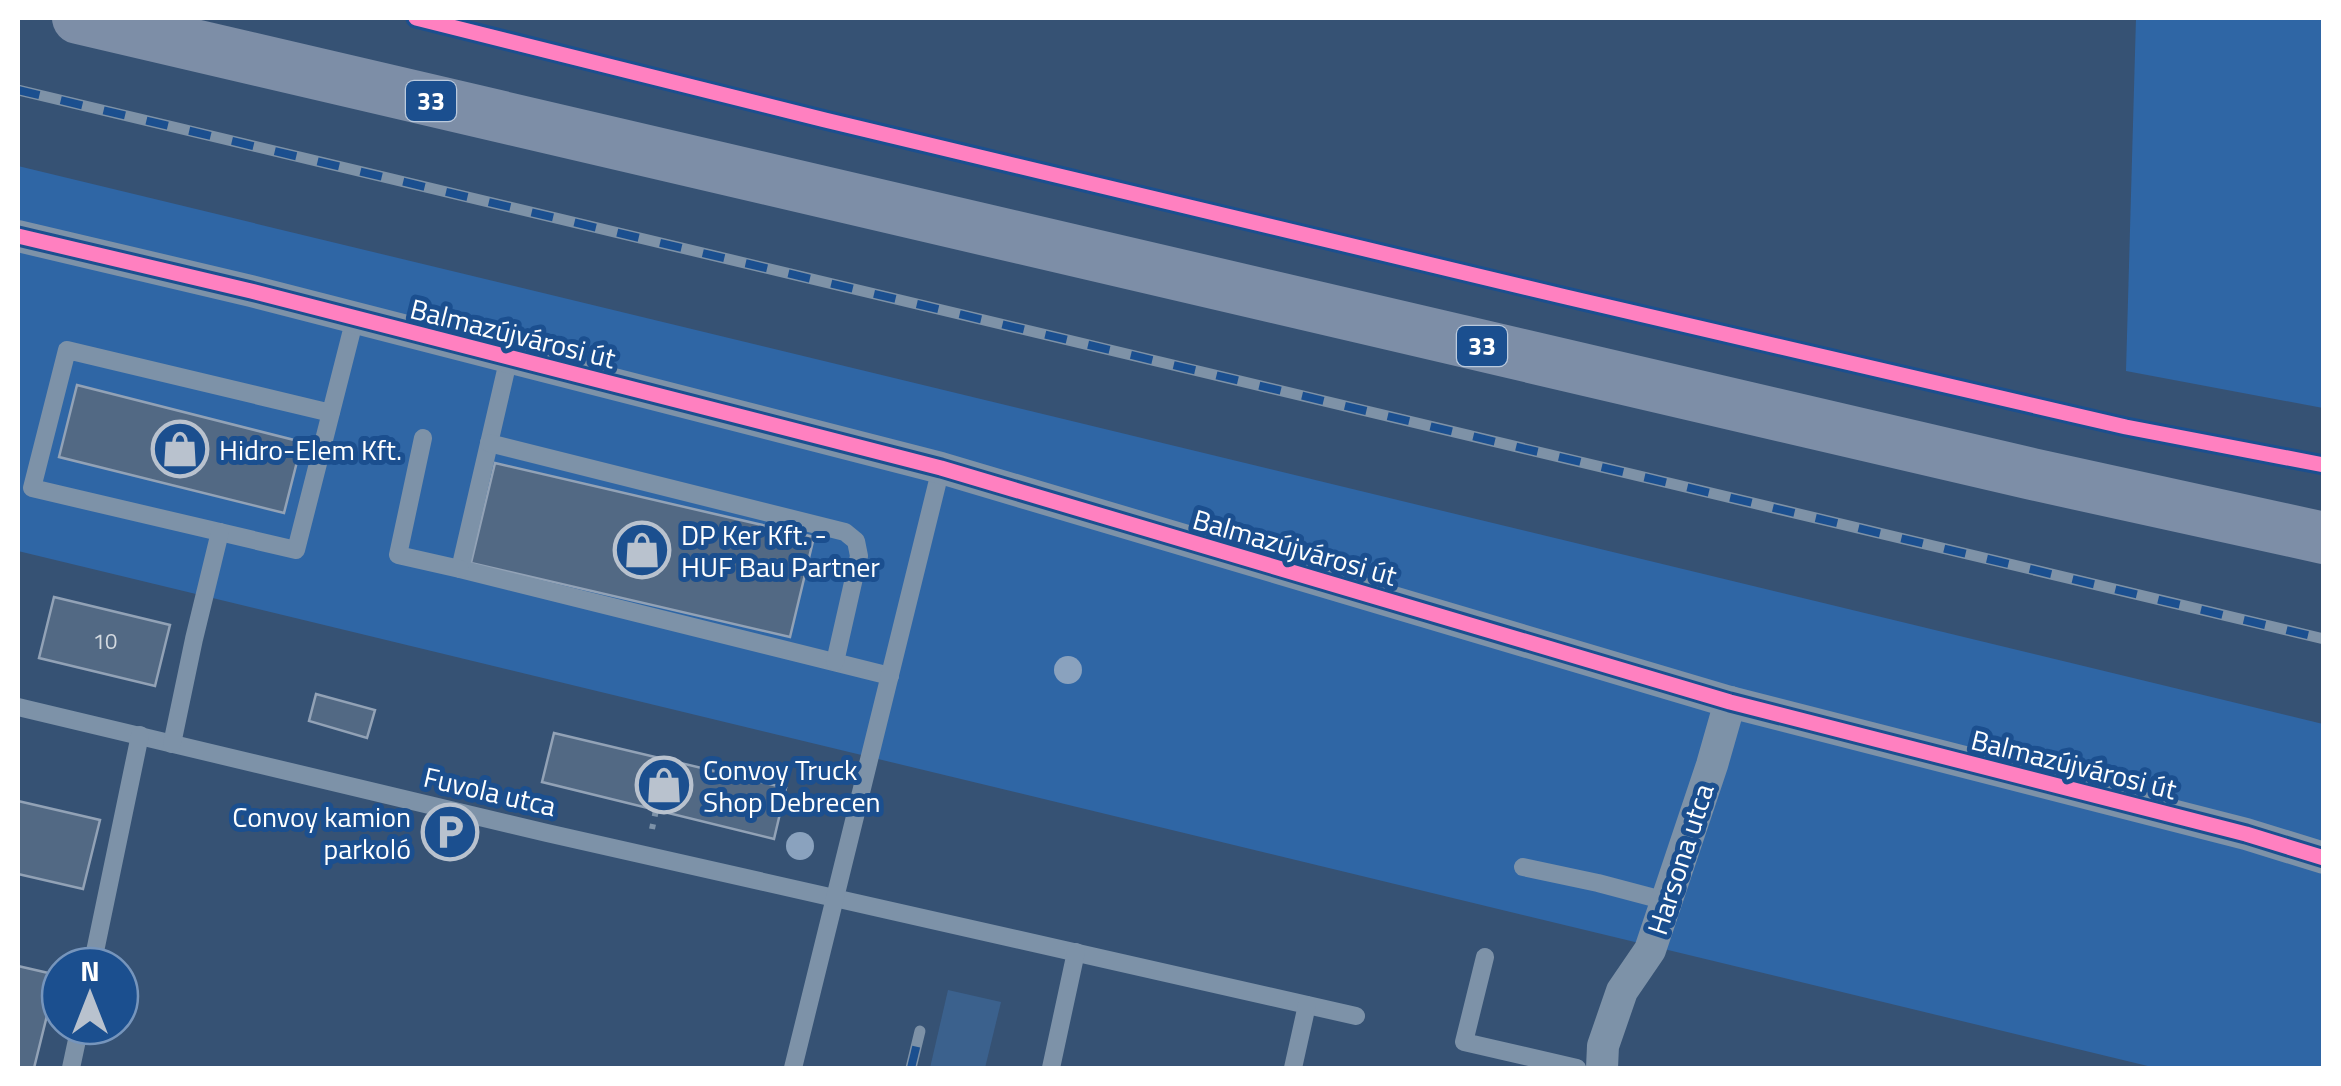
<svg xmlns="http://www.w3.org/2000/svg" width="2341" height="1086" font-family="'Titillium Web',sans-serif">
	<rect width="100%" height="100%" fill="#365274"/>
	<g fill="#2f66a5">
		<path d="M2136,18H2323V408L2126,371Z"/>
		<path d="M18,166L2323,724V1068H2156L18,551Z"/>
	</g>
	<path fill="#3b618d" d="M948,990L1001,1002L985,1068H930Z"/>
	<g fill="#526984" stroke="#92a2b6" stroke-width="2.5">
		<path d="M77,385L302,442L284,513L59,457Z"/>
		<path d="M495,463L814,537L790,637L471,563Z"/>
		<path d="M54,597L170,625L155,686L39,658Z"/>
		<path d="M316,694L375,710L367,738L309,721Z"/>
		<path d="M554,733L786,788L774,839L542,782Z"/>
		<path d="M18,801L100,820L83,889L18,874Z"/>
		<path d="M18,966L57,975L34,1068H18Z"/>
	</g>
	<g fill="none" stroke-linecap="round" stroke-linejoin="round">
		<path stroke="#7d92a8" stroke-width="6" stroke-dasharray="5 8" stroke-linecap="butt" d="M652,829L656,810"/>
		<g stroke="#7d92a8" stroke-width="18">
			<path d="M509,357L460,569L890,676"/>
			<path d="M331,413L67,350L32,488L296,550L355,318"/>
			<path d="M423,438L398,555L460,569"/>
			<path d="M489,443L845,532L856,541L859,556L835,662"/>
			<path d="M18,707L547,833L1356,1016"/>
			<path d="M172,744L194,639L220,532"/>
			<path d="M1523,867L1598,883L1666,901"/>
			<path d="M1485,957L1464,1042L1577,1068"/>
			<path d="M92,966L140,735"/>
			<path d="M71,1068L80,1026"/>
			<path d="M793,1068L941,468"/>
			<path d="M1051,1068L1076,952"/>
			<path d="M1293,1068L1307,1005"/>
		</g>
		<g stroke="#7d92a8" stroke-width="32">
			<path d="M18,236L251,291L941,468L1730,702L2246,834L2324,858"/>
			<path d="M1602,1068L1603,1046L1622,991L1650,950L1712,765L1730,702"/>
		</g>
		<path stroke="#7d8ea7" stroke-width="52" d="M78,18L2032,474L2324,538"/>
		<g stroke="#7e92a7" stroke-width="11">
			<g id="rail">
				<path d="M18,90L2324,639"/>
				<path d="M911,1068L920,1031"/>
			</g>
		</g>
		<use href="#rail" stroke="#1b4f8f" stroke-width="8" stroke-dasharray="22" stroke-linecap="butt"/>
		<g stroke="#1b4f8f" stroke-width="21">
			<g id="cycleway">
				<path d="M416,18L825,120L1566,297L2126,427L2324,465"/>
				<path d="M18,236L251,291L941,468L1730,702L2246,834L2324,858"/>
			</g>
		</g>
		<use href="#cycleway" stroke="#ff80c0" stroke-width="15"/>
	</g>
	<g fill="#8aa2be">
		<circle cx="1068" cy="670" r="14"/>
		<circle cx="800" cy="846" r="14"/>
	</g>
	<defs>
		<g id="shop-ring" transform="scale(2.875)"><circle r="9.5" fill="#1b4f8f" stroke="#b9c2ce" stroke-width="1.5"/><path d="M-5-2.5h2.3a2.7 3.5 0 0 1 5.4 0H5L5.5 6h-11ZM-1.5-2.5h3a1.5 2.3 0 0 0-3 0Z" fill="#b9c2ce"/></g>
		<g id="parking-ring" transform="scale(2.875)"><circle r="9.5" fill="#1b4f8f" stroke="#b9c2ce" stroke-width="1.5"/><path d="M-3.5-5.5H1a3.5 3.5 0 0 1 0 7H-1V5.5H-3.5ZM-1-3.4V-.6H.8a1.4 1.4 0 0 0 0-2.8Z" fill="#b9c2ce"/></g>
	</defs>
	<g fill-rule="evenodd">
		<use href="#shop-ring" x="180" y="449"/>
		<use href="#shop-ring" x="642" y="550"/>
		<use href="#shop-ring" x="664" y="785"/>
		<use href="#parking-ring" x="450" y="832"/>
	</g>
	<g text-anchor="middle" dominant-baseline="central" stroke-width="10" stroke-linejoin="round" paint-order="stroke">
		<g font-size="22" fill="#d4dae0">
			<text x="105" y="641">10</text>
		</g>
		<g fill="#1b4f8f" stroke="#bbcadd" stroke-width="2.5">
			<rect x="406" y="81" width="50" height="40" rx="8"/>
			<rect x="1457" y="326" width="50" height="40" rx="8"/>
		</g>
		<g font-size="25" font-weight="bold" fill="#fff">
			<text x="431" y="101">33</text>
			<text x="1482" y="346">33</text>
		</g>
		<g font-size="28" fill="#fff" stroke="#1b4f8f">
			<text transform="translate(513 333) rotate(14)">Balmazújvárosi út</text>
			<text transform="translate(1295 547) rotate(16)">Balmazújvárosi út</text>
			<text transform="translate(2074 764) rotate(14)">Balmazújvárosi út</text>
			<text transform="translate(490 791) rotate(13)">Fuvola utca</text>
			<text transform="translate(1680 859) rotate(-72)">Harsona utca</text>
		</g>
		<g font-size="28" fill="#fff" stroke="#1b4f8f" text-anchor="start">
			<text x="219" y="449">Hidro-Elem Kft.</text>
			<text x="681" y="534">DP Ker Kft. -<tspan x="681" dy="32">HUF Bau Partner</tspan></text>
			<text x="703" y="769">Convoy Truck<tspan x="703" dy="32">Shop Debrecen</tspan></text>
			<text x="411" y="816" text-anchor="end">Convoy kamion<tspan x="411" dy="32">parkoló</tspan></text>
		</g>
	</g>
	<rect width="2341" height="1086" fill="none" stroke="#ffffff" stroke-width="40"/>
	<g transform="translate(90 996)"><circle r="48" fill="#1b4f8f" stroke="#7695bc" stroke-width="2.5"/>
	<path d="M0-8L18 38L0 25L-18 38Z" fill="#b9c2ce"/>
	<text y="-15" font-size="28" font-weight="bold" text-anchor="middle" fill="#ffffff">N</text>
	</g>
</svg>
